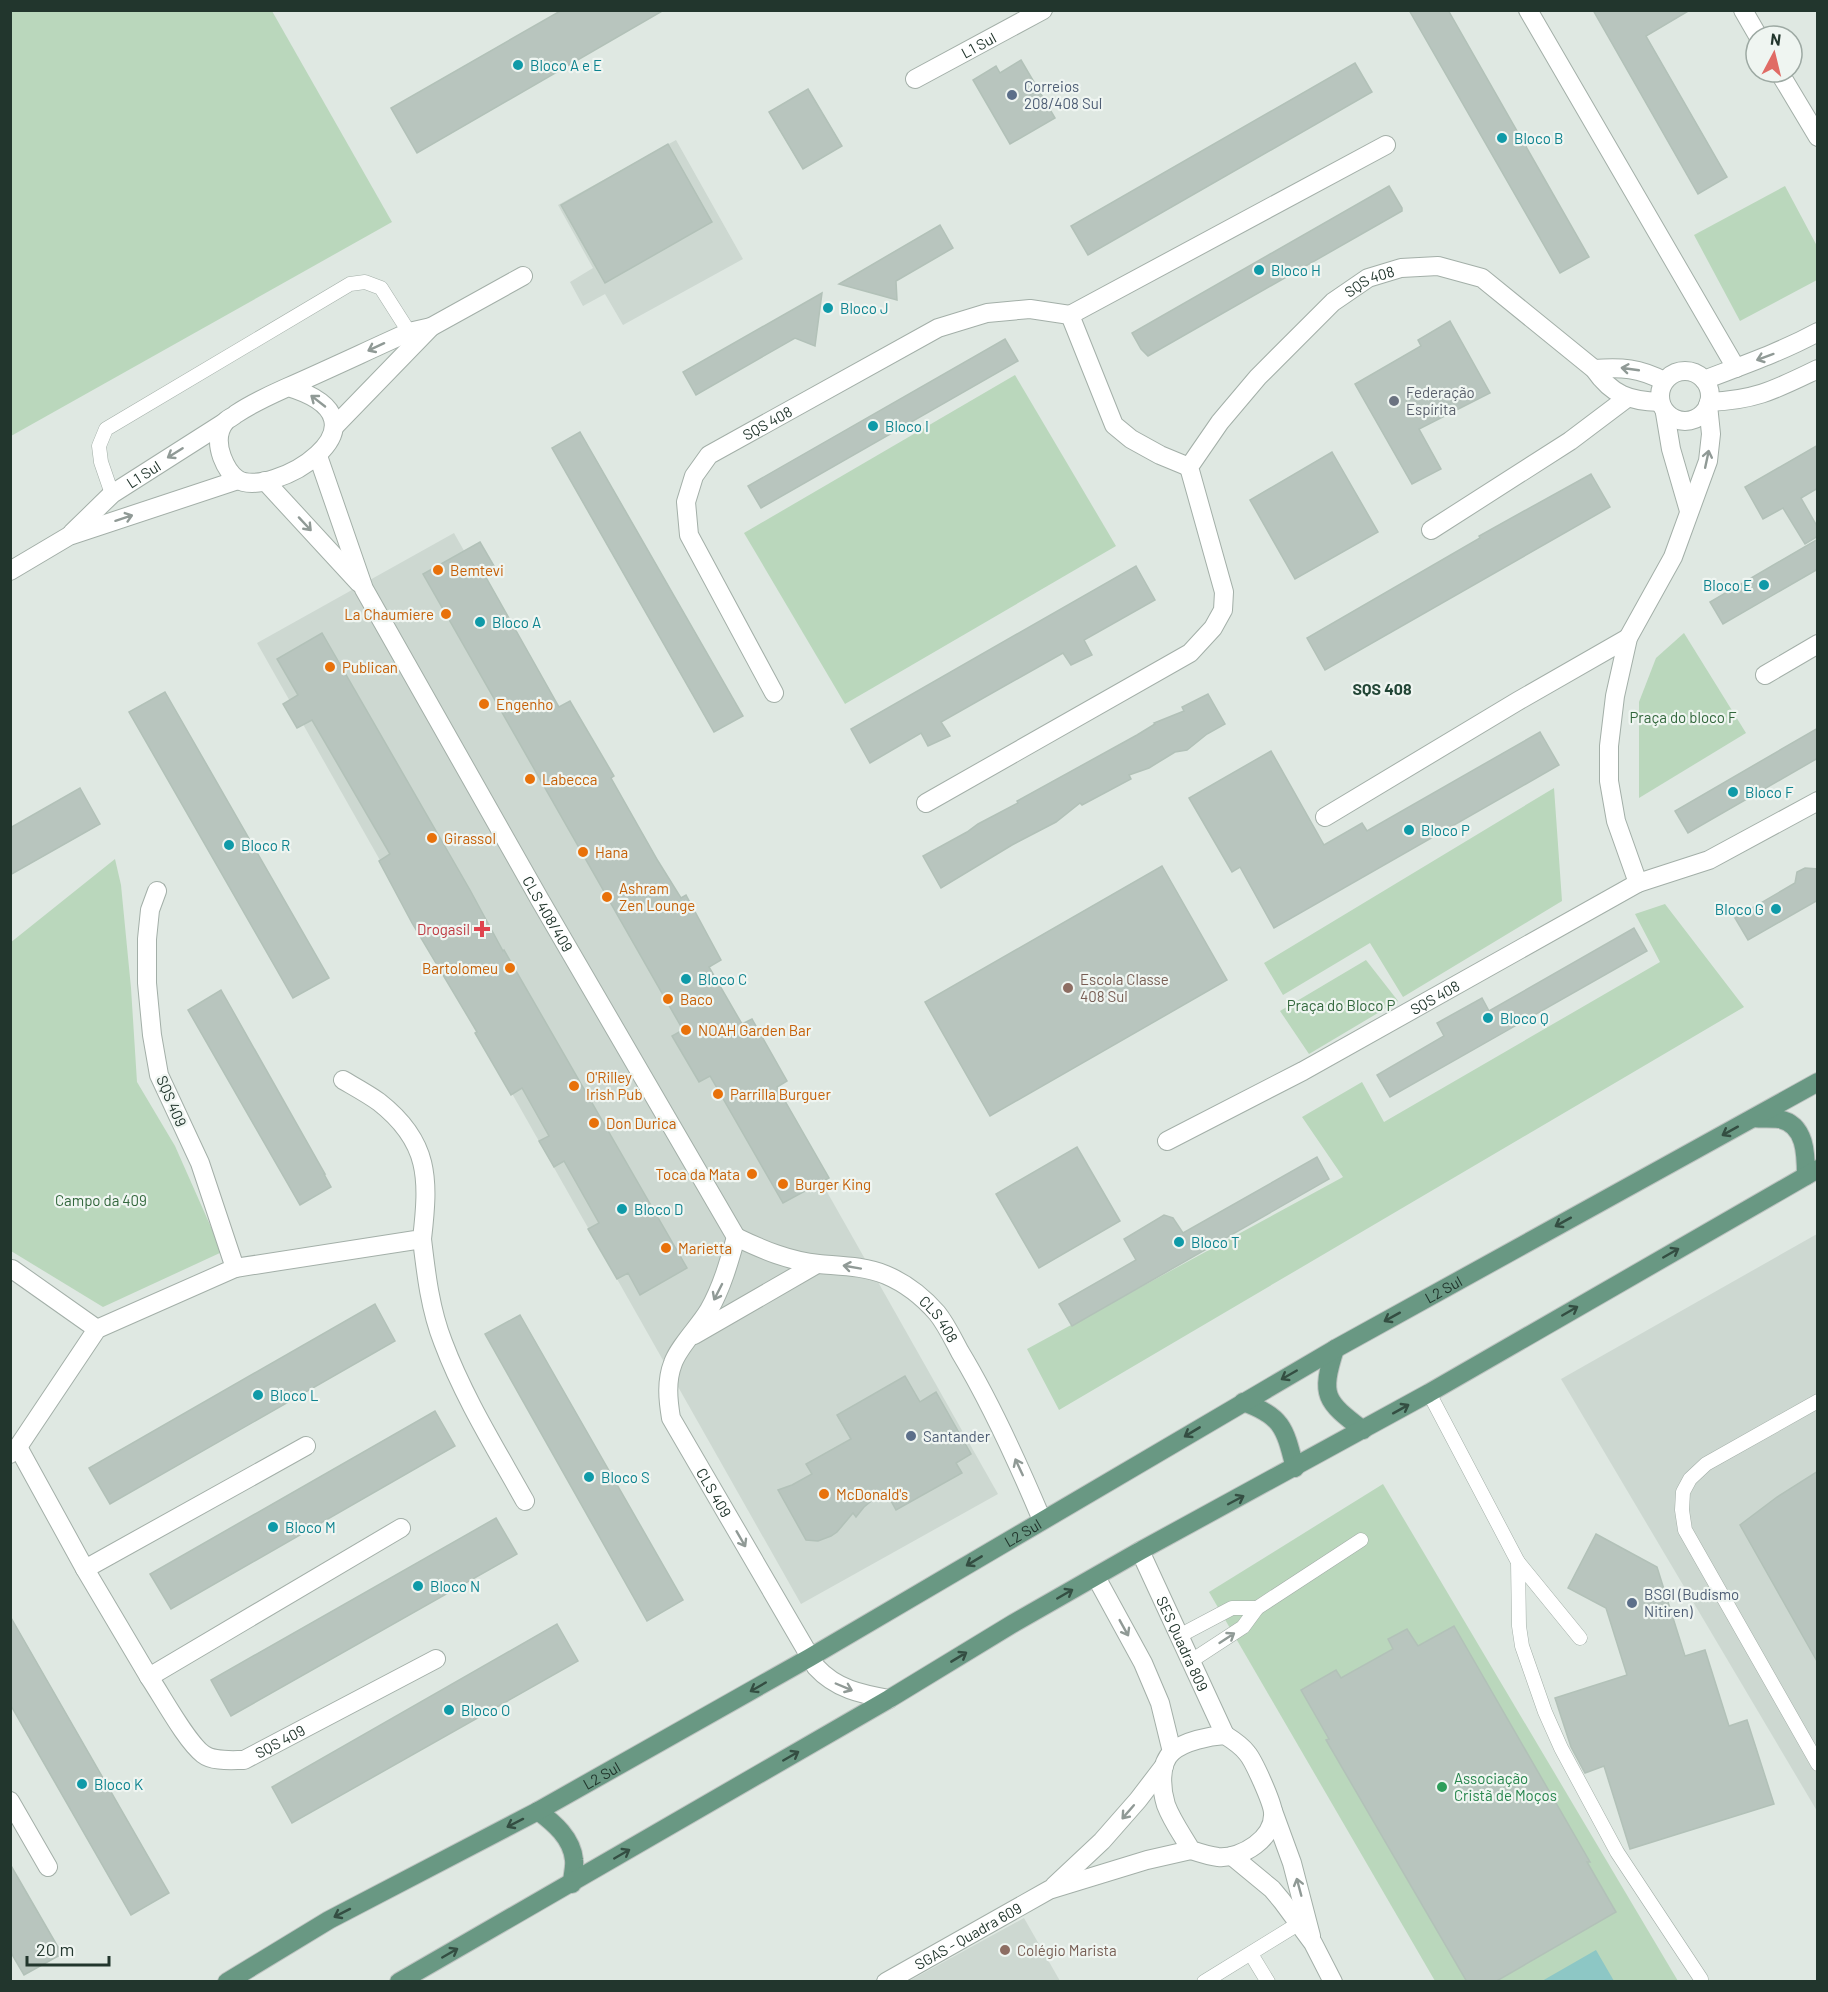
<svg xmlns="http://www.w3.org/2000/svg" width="1828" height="1992" font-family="Barlow,sans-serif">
	<rect width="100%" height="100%" fill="#dfe8e2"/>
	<g fill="#cdd8d1">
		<path d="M676,140L743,259L623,325L605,294L583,306L570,282L593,268L558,205Z"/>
		<path d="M454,533L998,1494L801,1604L257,643Z"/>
		<path d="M1817,1234V1811L1561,1379Z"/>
		<path d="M1024,1918L1060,1981H909Z"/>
	</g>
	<g fill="#bad7bc">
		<path d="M11,10L272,11L392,222L11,436Z"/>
		<path d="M1785,186L1817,246V280L1740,321L1694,235Z"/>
		<path d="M1015,375L1116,546L845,704L744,533Z"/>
		<path d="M1684,633L1746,733L1639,798V702L1656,658Z"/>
		<path d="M1554,788L1562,901L1403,997L1370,943L1283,995L1264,963Z"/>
		<path d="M115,859L121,885L131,988L137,1082L175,1146L222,1252L103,1307L11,1251L10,943Z"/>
		<path d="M1665,904L1744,1007L1059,1410L1027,1349L1343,1177L1302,1117L1362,1082L1384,1122L1660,962L1635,914Z"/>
		<path d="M1366,960L1398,1001L1309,1054L1280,1011Z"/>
		<path d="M1383,1484L1678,1981H1435L1209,1592Z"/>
	</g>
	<path fill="#8dc7c5" d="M1596,1950L1614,1981H1542Z"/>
	<g fill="#b8c5be" stroke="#b2c1b8" stroke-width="1.5">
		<path d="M562,10H664L417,153L391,108Z"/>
		<path d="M1409,10H1448L1589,257L1560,273Z"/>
		<path d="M1593,10H1690L1646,36L1727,177L1698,194Z"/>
		<path d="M1021,60L1055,118L1010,144L973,80L996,66L1000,73Z"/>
		<path d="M1355,63L1372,92L1088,255L1071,226Z"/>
		<path d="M808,89L842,146L803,169L769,112Z"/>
		<path d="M668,144L712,222L605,283L561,205Z"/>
		<path d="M1389,186L1402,208V211L1148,356L1141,349L1132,333Z"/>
		<path d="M940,225L953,248L896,281L897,300L839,284Z"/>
		<path d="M822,293L815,346L795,338L696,395L683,372Z"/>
		<path d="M1450,321L1490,393L1419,429L1441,469L1412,484L1355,384L1421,346L1418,340Z"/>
		<path d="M1005,339L1018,361L761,508L748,486Z"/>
		<path d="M580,432L743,716L714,732L552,448Z"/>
		<path d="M1818,445V488L1801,498L1818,528V536L1805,544L1783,508L1763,519L1745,487Z"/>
		<path d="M1332,452L1378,532L1295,579L1250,500Z"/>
		<path d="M1591,474L1610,507L1325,670L1307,638L1480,538L1479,536Z"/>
		<path d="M1818,539V569L1723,624L1710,602Z"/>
		<path d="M480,542L494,566L483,572L559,707L570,701L614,776L611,778L658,861L681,898L686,895L721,960L709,967L742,1024L752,1019L787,1081L777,1087L829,1178L783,1203L710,1076L699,1082L672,1036L683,1030L423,574Z"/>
		<path d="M1136,566L1155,600L1084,640L1092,655L1071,665L1063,653L941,722L950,736L928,746L921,733L870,763L851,729Z"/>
		<path d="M322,633L470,890L503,951L504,950L687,1268L640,1295L628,1273L617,1279L588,1229L599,1223L564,1161L554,1167L539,1141L549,1136L522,1088L511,1095L475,1033L477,1032L412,923L379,861L390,854L312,720L297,728L283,704L298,695L277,659Z"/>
		<path d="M165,692L329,978L293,998L129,712Z"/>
		<path d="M1208,694L1225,724L1207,734L1187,750L1175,752L1149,768L1129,775L1131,779L1082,805L1080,803L1056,822L1012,845L941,888L923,856L967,832L978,824L1018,803L1017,801L1137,735L1155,724L1154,723L1184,711L1182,707Z"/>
		<path d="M1818,728V758L1688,833L1675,811Z"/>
		<path d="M1540,732L1559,765L1274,928L1240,867L1232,872L1189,798L1271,751L1324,845L1362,823L1367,831Z"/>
		<path d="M80,788L100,824L10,875V828Z"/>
		<path d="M1162,866L1227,980L990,1116L925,1002Z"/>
		<path d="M1805,868L1818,869V900L1748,940L1735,918L1795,883L1797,872Z"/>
		<path d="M1634,928L1647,951L1390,1097L1377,1075L1444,1036L1437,1023L1482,998L1489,1011Z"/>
		<path d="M221,990L325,1174H324L331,1187L300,1205L188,1010Z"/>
		<path d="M1077,1147L1120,1221L1039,1268L996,1194Z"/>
		<path d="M1317,1157L1329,1179L1072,1326L1059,1304L1136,1260L1124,1239L1164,1215L1173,1218L1183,1233Z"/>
		<path d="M375,1304L395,1341L110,1504L89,1468Z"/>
		<path d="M520,1315L683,1600L647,1621L485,1334Z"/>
		<path d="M905,1376L920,1402L936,1392L971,1454L956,1463L962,1473L896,1510L885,1490L864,1507L856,1517L853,1513L837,1532L831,1536L818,1541L806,1540L778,1490L792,1485L812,1474L806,1464L851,1439L837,1415Z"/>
		<path d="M435,1411L455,1446L171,1609L150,1574Z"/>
		<path d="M1818,1471V1663L1740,1525L1777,1497Z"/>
		<path d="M496,1518L517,1554L231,1716L211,1680Z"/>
		<path d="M1596,1534L1657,1567L1685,1656L1705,1650L1729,1726L1747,1720L1774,1804L1630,1849L1604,1766L1585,1773L1571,1747L1555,1698L1627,1675L1606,1608L1568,1588Z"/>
		<path d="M10,1616L169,1893L131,1915L10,1704Z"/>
		<path d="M557,1624L578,1661L292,1823L272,1787Z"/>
		<path d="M1454,1626L1590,1862H1587L1616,1912L1495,1982H1467L1326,1740L1329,1739L1301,1690L1336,1670L1341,1678L1393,1649L1388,1639L1407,1629L1418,1646Z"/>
		<path d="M10,1864L62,1954L24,1975L10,1951Z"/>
	</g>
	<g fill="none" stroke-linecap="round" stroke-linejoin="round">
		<g stroke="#a3afa8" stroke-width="15">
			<g id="service">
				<path d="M112,494L101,462L99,446L106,429L350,284L365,282L381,288L409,332"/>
				<path d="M1429,1393L1518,1562L1519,1626L1522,1646L1545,1712L1561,1748L1617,1852L1701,1979"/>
				<path d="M1818,1401L1706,1464L1690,1479L1683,1492L1682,1510L1685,1530L1818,1764"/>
				<path d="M1518,1562L1580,1638"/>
				<path d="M1179,1636L1232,1608H1257"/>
				<path d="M1191,1661L1243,1627L1257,1608L1361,1540"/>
				<path d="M1251,1954L1268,1982"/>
				<path d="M1204,1982L1298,1924L1307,1921"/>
			</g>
		</g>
		<g stroke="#a3afa8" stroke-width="20">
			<g id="minor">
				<path d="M1528,10L1736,368"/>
				<path d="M1743,10L1758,36"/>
				<path d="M1779,72L1818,137"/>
				<path d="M1594,369C1622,367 1639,368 1664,381"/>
				<circle cx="1685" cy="396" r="25"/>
				<path d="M1704,380C1743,365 1781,352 1818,332"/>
				<path d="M1709,402C1757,400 1776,389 1818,369"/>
				<path d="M1665,413L1671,449L1689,511"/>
				<path d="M1189,467L1160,455L1131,439L1114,425L1070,315L1386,145"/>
				<path d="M1431,530L1570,441L1627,398"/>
				<path d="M1765,675L1818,644"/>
				<path id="s1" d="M774,693L689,535L686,502L694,476L709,455L938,328L987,313L1030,309L1070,315"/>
				<path id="s2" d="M926,803L1190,653L1213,628L1223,610L1224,592L1189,467L1220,422L1258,377L1333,302L1368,278L1401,268L1438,266L1482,278L1594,369C1612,395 1629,401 1660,402"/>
				<path d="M1325,817L1518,701L1628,638"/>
				<path d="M1638,883L1709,860L1818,801"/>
				<path id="s3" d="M1167,1141L1303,1071L1638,883L1616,821L1609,781V746L1615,696L1628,638L1673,557L1708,461L1711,434L1708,405"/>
				<path d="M422,1239C426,1273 430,1309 443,1342C464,1398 496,1449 525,1501"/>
				<path d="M235,1268L422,1239C429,1179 430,1142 379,1102C368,1094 355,1087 343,1080"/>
				<path d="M12,1269L97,1329"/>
				<path d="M18,1447L85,1569L306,1446"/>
				<path d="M10,1454L18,1447L97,1329L235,1268L200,1163L159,1075L152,1035L147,983V939L150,910L157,891"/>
				<path d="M85,1569L149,1677L401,1528"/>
				<path id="s4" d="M149,1677C162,1696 186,1741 203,1754C213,1762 232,1760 244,1760L436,1659"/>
				<path d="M10,1801L48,1867"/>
			</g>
		</g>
		<g stroke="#a3afa8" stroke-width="20">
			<g id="tertiary">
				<path id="s5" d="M915,79L1043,10"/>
				<path d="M288,387C403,422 269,501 237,479C230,474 225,465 222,457C218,446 217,432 225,422C227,419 233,417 236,414C254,402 268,396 288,387C329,369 369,350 409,332L431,327L523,276"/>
				<path d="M334,427L431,327"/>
				<path id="s6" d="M318,456L364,589L540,900L736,1237"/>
				<path d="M265,481L359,583"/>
				<path id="s7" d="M72,533L112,494L225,422"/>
				<path d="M10,571L69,536L238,480"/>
				<path id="s8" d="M736,1237C729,1262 722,1287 709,1310C699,1327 679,1346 673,1363C666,1381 668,1400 671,1418L816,1667C836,1689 861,1694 889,1699"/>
				<path id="s9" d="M736,1237C763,1250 789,1261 819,1264C841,1266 864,1266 886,1275C905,1283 923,1297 937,1313C946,1324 953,1339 960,1352C992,1405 1018,1463 1042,1520"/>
				<path d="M694,1335L817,1264"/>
				<path id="s10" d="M1140,1551L1225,1735"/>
				<path d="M1096,1577L1143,1663L1160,1703L1172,1752"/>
				<path d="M1225,1735C1233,1740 1241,1745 1247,1753C1254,1761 1272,1802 1273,1812C1275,1838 1242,1859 1218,1857C1209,1856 1200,1853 1191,1850C1183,1836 1172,1821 1166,1805C1161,1789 1159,1764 1172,1752C1184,1741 1210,1736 1225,1735Z"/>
				<path d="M1273,1811L1292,1863L1311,1936"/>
				<path d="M1232,1856L1272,1889L1282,1901L1313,1943L1333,1982"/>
				<path d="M1054,1886L1102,1841L1138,1800L1164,1766"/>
				<path id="s11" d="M886,1982L1049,1890L1147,1860L1191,1850"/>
			</g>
		</g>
		<g stroke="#bdc3c0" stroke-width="20">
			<g id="primary">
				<path d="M1754,1118C1762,1119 1771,1118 1779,1119C1806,1124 1806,1155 1806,1176"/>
				<path d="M1335,1349C1320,1396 1325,1401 1363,1430"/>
				<path d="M1243,1402C1283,1416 1285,1429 1295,1468"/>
				<path d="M538,1811C554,1823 572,1838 574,1860C575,1867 572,1876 572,1884"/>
				<path id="s12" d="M227,1982L329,1920L538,1811L809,1658L1335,1349L1818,1082"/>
				<path d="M399,1982L889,1699L1014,1623L1140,1551L1429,1393L1818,1169"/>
			</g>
		</g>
		<use href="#service" stroke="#fff" stroke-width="14"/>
		<use href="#minor" stroke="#fff" stroke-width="18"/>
		<use href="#tertiary" stroke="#fff" stroke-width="18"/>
		<use href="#primary" stroke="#699883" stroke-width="18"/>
	</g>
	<defs><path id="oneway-shaft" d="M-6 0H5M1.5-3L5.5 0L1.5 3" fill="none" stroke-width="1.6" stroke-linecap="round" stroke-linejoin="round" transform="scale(1.5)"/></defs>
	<g stroke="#909a96">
		<use href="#oneway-shaft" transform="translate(376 347) rotate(155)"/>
		<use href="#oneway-shaft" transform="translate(1765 357) rotate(160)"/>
		<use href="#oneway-shaft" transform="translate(1630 369) rotate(-172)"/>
		<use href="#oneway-shaft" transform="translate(318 401) rotate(-142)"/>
		<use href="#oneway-shaft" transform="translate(175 453) rotate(148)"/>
		<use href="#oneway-shaft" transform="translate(1707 459) rotate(-78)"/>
		<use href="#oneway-shaft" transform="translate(124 518) rotate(-18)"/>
		<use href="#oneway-shaft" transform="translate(305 524) rotate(47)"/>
		<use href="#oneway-shaft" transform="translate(852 1267) rotate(-170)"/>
		<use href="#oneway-shaft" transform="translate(718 1292) rotate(117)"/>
		<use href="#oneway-shaft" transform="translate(1019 1467) rotate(-115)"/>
		<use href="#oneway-shaft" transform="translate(741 1539) rotate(60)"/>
		<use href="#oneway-shaft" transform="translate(1124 1628) rotate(61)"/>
		<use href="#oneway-shaft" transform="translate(1227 1638) rotate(-33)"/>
		<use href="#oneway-shaft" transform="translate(844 1687) rotate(23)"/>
		<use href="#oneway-shaft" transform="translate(1128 1812) rotate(131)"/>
		<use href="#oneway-shaft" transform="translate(1299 1887) rotate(-105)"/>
	</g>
	<g stroke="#344e42">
		<use href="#oneway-shaft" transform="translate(1730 1131) rotate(151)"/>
		<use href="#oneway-shaft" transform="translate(1563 1222) rotate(151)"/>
		<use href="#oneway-shaft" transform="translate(1671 1253) rotate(-30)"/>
		<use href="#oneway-shaft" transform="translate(1570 1311) rotate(-30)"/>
		<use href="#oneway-shaft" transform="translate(1392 1317) rotate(151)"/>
		<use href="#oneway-shaft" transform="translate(1289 1375) rotate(150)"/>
		<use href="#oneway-shaft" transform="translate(1401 1409) rotate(-29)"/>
		<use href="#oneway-shaft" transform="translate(1192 1432) rotate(149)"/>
		<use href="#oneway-shaft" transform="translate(1236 1500) rotate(-28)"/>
		<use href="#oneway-shaft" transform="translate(974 1561) rotate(149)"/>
		<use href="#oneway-shaft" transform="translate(1065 1594) rotate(-30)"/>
		<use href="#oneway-shaft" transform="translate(959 1657) rotate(-31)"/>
		<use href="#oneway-shaft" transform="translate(758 1687) rotate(150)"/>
		<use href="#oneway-shaft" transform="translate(791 1756) rotate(-30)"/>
		<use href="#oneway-shaft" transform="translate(515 1823) rotate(153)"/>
		<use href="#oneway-shaft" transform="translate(622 1854) rotate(-30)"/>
		<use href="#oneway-shaft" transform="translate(342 1913) rotate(153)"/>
		<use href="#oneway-shaft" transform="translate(450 1953) rotate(-30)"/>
	</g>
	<g fill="#0f9aa8" stroke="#eff5f1" stroke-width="2">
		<circle cx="518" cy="65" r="6"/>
		<circle cx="1502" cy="138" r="6"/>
		<circle cx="1259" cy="270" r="6"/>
		<circle cx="828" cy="308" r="6"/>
		<circle cx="873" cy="426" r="6"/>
		<circle cx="1764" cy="585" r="6"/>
		<circle cx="480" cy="622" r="6"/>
		<circle cx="1733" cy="792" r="6"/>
		<circle cx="1409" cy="830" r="6"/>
		<circle cx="229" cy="845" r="6"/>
		<circle cx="1776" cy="909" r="6"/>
		<circle cx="686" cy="979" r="6"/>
		<circle cx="1488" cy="1018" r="6"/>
		<circle cx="622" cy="1209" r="6"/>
		<circle cx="1179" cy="1242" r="6"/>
		<circle cx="258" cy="1395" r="6"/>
		<circle cx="589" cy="1477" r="6"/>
		<circle cx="273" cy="1527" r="6"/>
		<circle cx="418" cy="1586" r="6"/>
		<circle cx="449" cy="1710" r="6"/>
		<circle cx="82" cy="1784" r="6"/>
	</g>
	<g fill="#5c6f8a" stroke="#eff5f1" stroke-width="2">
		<circle cx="1012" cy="95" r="6"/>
		<circle cx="911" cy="1436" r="6"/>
		<circle cx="1632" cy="1603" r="6"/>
	</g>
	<circle fill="#6b7280" stroke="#eff5f1" stroke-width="2" cx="1394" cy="401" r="6"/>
	<g fill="#e8710a" stroke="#eff5f1" stroke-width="2">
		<circle cx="438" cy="570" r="6"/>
		<circle cx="446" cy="614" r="6"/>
		<circle cx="330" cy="667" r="6"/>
		<circle cx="484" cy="704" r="6"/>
		<circle cx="530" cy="779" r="6"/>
		<circle cx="432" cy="838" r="6"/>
		<circle cx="583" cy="852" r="6"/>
		<circle cx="607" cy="897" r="6"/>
		<circle cx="510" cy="968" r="6"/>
		<circle cx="668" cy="999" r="6"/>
		<circle cx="686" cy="1030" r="6"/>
		<circle cx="574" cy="1086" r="6"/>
		<circle cx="718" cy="1094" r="6"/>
		<circle cx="594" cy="1123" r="6"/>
		<circle cx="752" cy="1174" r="6"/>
		<circle cx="783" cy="1184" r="6"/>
		<circle cx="666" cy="1248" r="6"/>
		<circle cx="824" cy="1494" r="6"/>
	</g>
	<path fill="#e0444e" stroke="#eff5f1" stroke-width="2" d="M479 920h6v6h6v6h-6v6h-6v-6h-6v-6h6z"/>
	<g fill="#8d6e63" stroke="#eff5f1" stroke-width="2">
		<circle cx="1068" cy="988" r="6"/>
		<circle cx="1005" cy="1950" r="6"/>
	</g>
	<circle fill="#2e9e5b" stroke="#eff5f1" stroke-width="2" cx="1442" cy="1787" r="6"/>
	<g text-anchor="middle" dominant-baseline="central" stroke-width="4.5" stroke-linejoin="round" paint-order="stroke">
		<g font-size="15" fill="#22362d" stroke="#eff5f1">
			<text stroke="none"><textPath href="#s5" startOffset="72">L1 Sul</textPath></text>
			<text stroke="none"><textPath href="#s2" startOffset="768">SQS 408</textPath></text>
			<text stroke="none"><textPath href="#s1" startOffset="332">SQS 408</textPath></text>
			<text stroke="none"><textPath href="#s7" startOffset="93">L1 Sul</textPath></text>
			<text stroke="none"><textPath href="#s6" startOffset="514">CLS 408/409</textPath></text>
			<text stroke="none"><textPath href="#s3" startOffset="304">SQS 408</textPath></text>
			<text transform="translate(172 1101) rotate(67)">SQS 409</text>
			<text stroke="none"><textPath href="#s12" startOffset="1400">L2 Sul</textPath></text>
			<text stroke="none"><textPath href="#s9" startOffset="226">CLS 408</textPath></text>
			<text stroke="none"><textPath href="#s8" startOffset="284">CLS 409</textPath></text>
			<text stroke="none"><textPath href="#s12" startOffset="914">L2 Sul</textPath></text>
			<text stroke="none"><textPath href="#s10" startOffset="102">SES Quadra 809</textPath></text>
			<text stroke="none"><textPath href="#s4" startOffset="177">SQS 409</textPath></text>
			<text stroke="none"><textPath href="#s12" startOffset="428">L2 Sul</textPath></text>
			<text stroke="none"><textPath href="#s11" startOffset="94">SGAS - Quadra 609</textPath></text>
		</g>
		<g font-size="15" fill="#0d838f" stroke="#eff5f1" text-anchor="start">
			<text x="530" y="65">Bloco A e E</text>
			<text x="1514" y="138">Bloco B</text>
			<text x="1271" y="270">Bloco H</text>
			<text x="840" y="308">Bloco J</text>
			<text x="885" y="426">Bloco I</text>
			<text x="1752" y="585" text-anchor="end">Bloco E</text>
			<text x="492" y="622">Bloco A</text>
			<text x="1745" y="792">Bloco F</text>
			<text x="1421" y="830">Bloco P</text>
			<text x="241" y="845">Bloco R</text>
			<text x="1764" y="909" text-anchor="end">Bloco G</text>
			<text x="698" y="979">Bloco C</text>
			<text x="1500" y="1018">Bloco Q</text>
			<text x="634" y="1209">Bloco D</text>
			<text x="1191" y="1242">Bloco T</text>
			<text x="270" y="1395">Bloco L</text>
			<text x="601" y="1477">Bloco S</text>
			<text x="285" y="1527">Bloco M</text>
			<text x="430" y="1586">Bloco N</text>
			<text x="461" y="1710">Bloco O</text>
			<text x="94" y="1784">Bloco K</text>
		</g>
		<g font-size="15" fill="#4e5e75" stroke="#eff5f1" text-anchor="start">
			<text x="1024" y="86">Correios<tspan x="1024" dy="17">208/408 Sul</tspan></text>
			<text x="923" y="1436">Santander</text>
			<text x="1644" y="1594">BSGI (Budismo<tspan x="1644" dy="17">Nitiren)</tspan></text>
		</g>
		<g font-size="15" fill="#5b616d" stroke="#eff5f1" text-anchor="start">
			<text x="1406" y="392">Federação<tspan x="1406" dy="17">Espírita</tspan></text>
		</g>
		<g font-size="15" fill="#c56008" stroke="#eff5f1" text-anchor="start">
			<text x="450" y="570">Bemtevi</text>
			<text x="434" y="614" text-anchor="end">La Chaumiere</text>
			<text x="342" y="667">Publican</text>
			<text x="496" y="704">Engenho</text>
			<text x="542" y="779">Labecca</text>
			<text x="444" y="838">Girassol</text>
			<text x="595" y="852">Hana</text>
			<text x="619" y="888">Ashram<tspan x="619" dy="17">Zen Lounge</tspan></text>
			<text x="498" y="968" text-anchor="end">Bartolomeu</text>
			<text x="680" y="999">Baco</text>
			<text x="698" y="1030">NOAH Garden Bar</text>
			<text x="586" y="1077">O'Rilley<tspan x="586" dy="17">Irish Pub</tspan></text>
			<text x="730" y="1094">Parrilla Burguer</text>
			<text x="606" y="1123">Don Durica</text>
			<text x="740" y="1174" text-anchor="end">Toca da Mata</text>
			<text x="795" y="1184">Burger King</text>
			<text x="678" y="1248">Marietta</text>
			<text x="836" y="1494">McDonald's</text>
		</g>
		<g font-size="15" fill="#32673c" stroke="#eff5f1">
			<text x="1683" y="717">Praça do bloco F</text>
			<text x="1341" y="1005">Praça do Bloco P</text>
			<text x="101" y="1200">Campo da 409</text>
		</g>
		<g font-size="15" fill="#be3a42" stroke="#eff5f1" text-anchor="end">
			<text x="470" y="929">Drogasil</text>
		</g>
		<g font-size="15" fill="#785e54" stroke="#eff5f1" text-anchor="start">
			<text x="1080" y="979">Escola Classe<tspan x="1080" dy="17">408 Sul</tspan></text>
			<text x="1017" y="1950">Colégio Marista</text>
		</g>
		<g font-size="15" fill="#27864d" stroke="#eff5f1" text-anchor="start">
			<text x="1454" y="1778">Associação<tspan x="1454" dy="17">Cristã de Moços</tspan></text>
		</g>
		<g font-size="16" font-weight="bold" fill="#214535" stroke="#eff5f1">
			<text x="1382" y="688">SQS 408</text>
		</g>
	</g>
	<rect width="1828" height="1992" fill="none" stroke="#22362d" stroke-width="24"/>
	<g transform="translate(1774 54) rotate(7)"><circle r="28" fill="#eff5f1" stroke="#9da9a3" stroke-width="1.5"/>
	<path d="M0-4.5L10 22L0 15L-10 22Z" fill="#e06b65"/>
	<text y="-9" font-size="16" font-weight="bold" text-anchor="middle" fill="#22362d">N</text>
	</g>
	<path d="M27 1956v9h82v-9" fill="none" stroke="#22362d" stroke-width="3"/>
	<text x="36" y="1956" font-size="18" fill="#22362d" stroke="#eff5f1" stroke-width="4.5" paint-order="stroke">20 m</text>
</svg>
